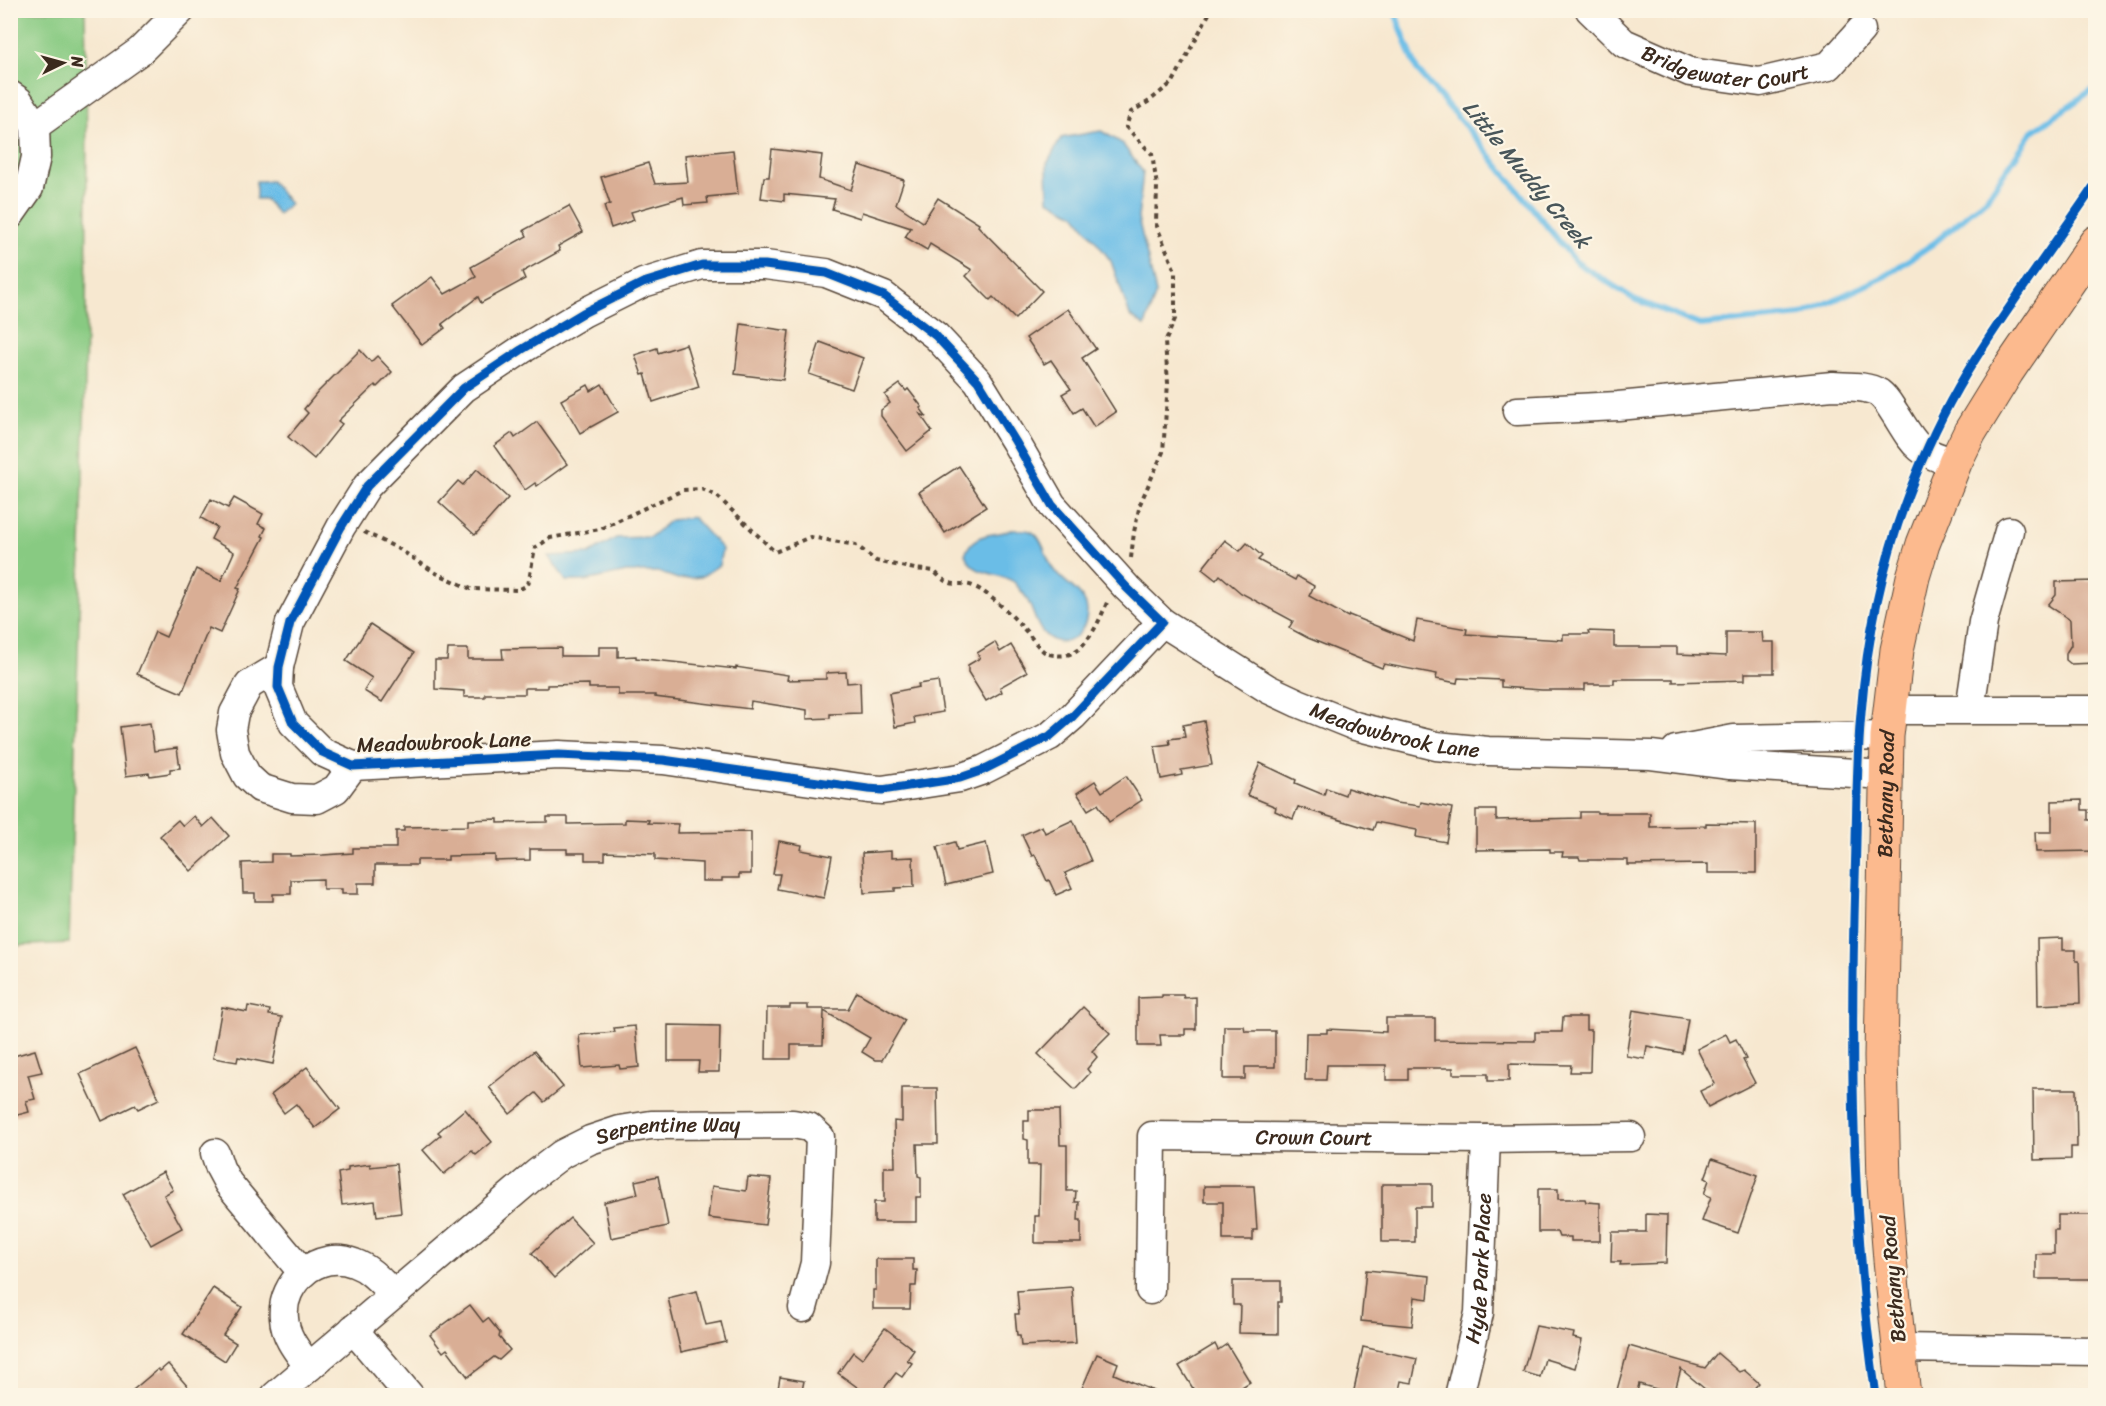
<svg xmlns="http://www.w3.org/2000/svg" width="2106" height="1406" font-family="Sriracha,sans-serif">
	<rect width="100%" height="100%" fill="#fcf5e5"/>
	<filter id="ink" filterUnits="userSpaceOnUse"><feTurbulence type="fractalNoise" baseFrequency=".0167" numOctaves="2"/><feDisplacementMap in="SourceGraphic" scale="12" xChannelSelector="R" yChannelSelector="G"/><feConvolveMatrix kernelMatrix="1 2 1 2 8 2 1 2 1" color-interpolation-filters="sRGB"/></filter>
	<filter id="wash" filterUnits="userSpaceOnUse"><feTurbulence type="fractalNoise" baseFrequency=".008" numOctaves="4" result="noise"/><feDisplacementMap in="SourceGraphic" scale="24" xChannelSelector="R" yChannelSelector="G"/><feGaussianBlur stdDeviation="1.35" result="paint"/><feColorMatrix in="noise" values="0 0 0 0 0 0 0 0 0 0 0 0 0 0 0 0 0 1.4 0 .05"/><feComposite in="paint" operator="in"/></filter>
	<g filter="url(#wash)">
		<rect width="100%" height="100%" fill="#f7e8d0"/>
		<path fill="#88ca82" stroke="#627a50" stroke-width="1.5" d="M11,11H85C92,321 78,633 69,943L11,946Z"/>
		<g fill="#6bbde7" stroke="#537482" stroke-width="1.5">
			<path d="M1101,131L1122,143L1143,172L1138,218L1156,293L1145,326L1130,316L1111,261L1075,214L1048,200L1047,164L1061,138Z"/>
			<path d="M256,181H271L290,204L278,214L265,199H256Z"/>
			<path d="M693,517L722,549L719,565L701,577L678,579L658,572H626L585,581H566L549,556L589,554L616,538L650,537L671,520Z"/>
			<path d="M1011,530C1020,530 1030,528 1037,536C1045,545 1046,559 1053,569C1063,583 1086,592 1087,611C1087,638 1059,654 1041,630C1033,618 1032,604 1023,593C1020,590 1017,585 1014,582C996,570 974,578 965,554C974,531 991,537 1011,530Z"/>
		</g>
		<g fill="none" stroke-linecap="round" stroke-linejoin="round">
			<path stroke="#6bbde7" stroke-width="6" d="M1394,10L1417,70L1474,136L1576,262L1634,299L1700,325L1802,315L1885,276L1934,243L1987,198L2033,131L2092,90H2096"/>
		</g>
		<g id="blocks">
			<g fill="#d9ae95">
				<path d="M772,149L822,155L819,179L851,190L859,165L904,180L896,204L923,222L938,198L979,224L978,226L1042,291L1015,319L993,297L990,300L966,276L972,270L930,244L927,250L905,237L911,228L862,212L860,218L832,209L835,199L784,194V201L761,198L764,177H769Z"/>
				<path d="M733,150L738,194L707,197L708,203L684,205L683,197L631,212L634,220L611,228L604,206L610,204L601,177L648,163L655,184L688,182L685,155Z"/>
				<path d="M569,206L583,232L558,246L560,251L522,272L525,279L481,303L478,297L442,324L445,328L422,345L392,306L432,277L445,294L476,277L471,267L527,236L524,230Z"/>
				<path d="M1068,309L1096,349L1082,358L1116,412L1094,427L1082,408L1074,413L1062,394L1071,389L1051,360L1044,364L1026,338Z"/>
				<path d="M741,324L789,331L783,380L735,374Z"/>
				<path d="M820,342L863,358L852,389L809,374Z"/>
				<path d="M686,344L699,387L653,402L645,374L642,375L635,355L657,348L658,353Z"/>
				<path d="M360,350L371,362L377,356L392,372L377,387L375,385L338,421L342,424L314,459L288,437L308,413L304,409L318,392Z"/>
				<path d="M602,384L618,412L580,433L561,400L588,385L591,391Z"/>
				<path d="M900,384L906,391L908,389L922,407L920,408L927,417L920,414L932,431L907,451L881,416V410L890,403L885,395Z"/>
				<path d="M537,422L567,464L537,486L535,483L525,490L494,446L512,433L515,438Z"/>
				<path d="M959,466L986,507L945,533L919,492Z"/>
				<path d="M477,469L508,498L475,535L439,502L458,481L463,485Z"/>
				<path d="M234,498L263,514L258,524L266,528L262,536L264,537L237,588L240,589L220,633L209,628L182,693L137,674L155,632L166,637L196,569L221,581L234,552L211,539L217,527L201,518L211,499L228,508Z"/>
				<path d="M1225,540L1240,551L1247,543L1262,556L1258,560L1295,580L1297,576L1314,586L1309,596L1348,617L1349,615L1413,641L1417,620L1467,629L1466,634L1563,640V634H1589L1588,631L1614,632V647H1677V654L1726,656V632H1762L1763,642H1774V673H1745V680L1673,682V679H1614V684H1585V690H1542L1501,687V680L1458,678L1457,683L1436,679L1437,674L1384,664L1382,668L1308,638L1289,628L1293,621L1241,593L1220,575L1216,580L1202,569Z"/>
				<path d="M2096,581V663L2071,664L2066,660V653L2071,645L2070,620L2048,605L2056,595V582Z"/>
				<path d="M370,624L414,653L382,702L364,691L372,678L346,661Z"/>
				<path d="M995,642L1000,652L1011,645L1027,672L1000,687L1002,692L986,701L968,672V665L980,658L977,653Z"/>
				<path d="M599,647H618V657L636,656V658L736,669V667L788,675L787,680L826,679V673L846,672L847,683L860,682L861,713L830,714V718L807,719V710L751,701L750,709L655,697V695H618V688H589V684L547,685V688H525V694H485V697H464V691L435,689V660H447L448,649H468V659H503L502,649L561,648V656H599Z"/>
				<path d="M938,681L943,712L914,717L915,723L895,727L889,693L919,687L918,684Z"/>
				<path d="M1204,721L1212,765L1181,770L1182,775L1161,779L1155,746L1170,744L1169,739L1185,737L1183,725Z"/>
				<path d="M150,723L154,751L177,748L180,768L170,769V773L150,776L149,773L126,776L120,727Z"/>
				<path d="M1260,763L1296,780L1295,783L1324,795L1326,788L1345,795L1347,788L1396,803L1420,806L1421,802L1452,808L1446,842L1416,837L1417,830L1376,822L1373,830L1298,807L1293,819L1275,811L1276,807L1247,795Z"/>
				<path d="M1126,776L1142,800L1109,822L1098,804L1088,810L1077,793L1095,781L1102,792Z"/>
				<path d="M2082,800V810H2088V820H2096V851L2036,852L2035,832H2052V801Z"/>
				<path d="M1476,810H1496V820L1580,818V812H1597V813H1650V827L1706,826V823L1756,824V873H1708V864L1628,865V860H1580L1579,857H1562L1563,852H1550V849L1476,850Z"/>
				<path d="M194,816L203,827L213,818L229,836L191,871L160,836L178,820L183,826Z"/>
				<path d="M547,817H568V824L625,823V819L649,820L648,823L678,824L677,833L751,832V874H739V878H722V881H702V863L655,860V854L605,852V860H585V853H567V849H530V860L495,861V855L448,856V860H417V865H375V883H358V894H342V889H323V879L291,880V894H273V901H255V893H243L242,863L271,862V854H290V856L323,855L353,853V848H396V831H404V827L468,826V820L498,819V823L547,822Z"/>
				<path d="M1073,820L1091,861L1065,873L1072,888L1056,895L1049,880L1047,881L1035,855L1032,856L1022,835L1042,826L1045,833Z"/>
				<path d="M779,841L802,845L801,850L832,856L824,898L777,889L780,874H773Z"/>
				<path d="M955,842L957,850L986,843L993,874L946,885L937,847Z"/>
				<path d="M891,851V858L913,857L914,887L895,888V891L864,893L862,853Z"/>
				<path d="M2063,938V950H2076V961H2079L2080,1003L2038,1005L2037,939Z"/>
				<path d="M857,992L905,1020L882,1060H875L862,1052L870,1038L824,1011L823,1045H791V1059H766L767,1008H790V1005H808V1009H848Z"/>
				<path d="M1162,995H1183L1184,998L1196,997V1029H1185V1035H1160L1161,1046H1138V998L1162,997Z"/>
				<path d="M248,1006L270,1010L269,1015L282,1017L273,1064L238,1057L237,1062L213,1058L222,1007L247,1012Z"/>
				<path d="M1083,1007L1110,1033L1092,1051L1097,1057L1087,1069L1090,1073L1075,1089L1038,1054Z"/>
				<path d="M1633,1010L1688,1019L1682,1053L1647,1046L1645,1059L1626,1056Z"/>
				<path d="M1563,1017H1586V1030H1591L1590,1072H1570L1571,1065L1509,1064V1081H1488V1074H1453V1068H1408V1080H1386V1065H1327L1326,1080H1305L1306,1033H1327V1029L1386,1032V1018H1435V1040L1535,1041V1032H1562Z"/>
				<path d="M668,1025L720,1026L719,1072H698L699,1061H668Z"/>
				<path d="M635,1026L639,1067L620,1069L619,1065L582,1068L579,1035L615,1032L614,1028Z"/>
				<path d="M1224,1026H1244L1245,1031H1275V1067H1245V1079H1223Z"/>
				<path d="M1726,1034L1730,1042L1736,1039L1746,1059L1743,1060L1755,1083L1708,1107L1700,1091L1715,1084L1697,1049Z"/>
				<path d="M135,1048L159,1099L138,1109L135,1105L102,1121L80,1074Z"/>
				<path d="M35,1050L42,1072L28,1075L35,1099L26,1101L29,1112L10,1117V1057Z"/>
				<path d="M534,1051L563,1087L544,1102L536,1093L510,1114L489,1087Z"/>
				<path d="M307,1067L340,1109L315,1128L296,1104L284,1113L271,1095Z"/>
				<path d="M902,1088H937L938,1144H917L918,1176L921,1177V1197H916V1222H874V1202H884V1167H895L894,1121L902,1122Z"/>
				<path d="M2033,1089H2076L2077,1147H2071V1159L2034,1160Z"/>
				<path d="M465,1109L492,1142L476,1155L472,1151L444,1174L423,1150L441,1135L438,1132Z"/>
				<path d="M1029,1110H1059L1060,1145H1067V1191H1076L1075,1202H1079L1078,1220H1081V1243H1035V1216H1039L1040,1165H1028V1140L1024,1139V1121H1029Z"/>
				<path d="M1712,1159L1758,1175L1738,1233L1702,1221L1711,1197L1704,1194L1709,1180L1705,1178Z"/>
				<path d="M370,1164V1167L396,1164L401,1213L377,1216L375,1201L342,1205L338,1173L348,1171V1167Z"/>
				<path d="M163,1172L173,1190L164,1195L182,1228L151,1245L123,1194Z"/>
				<path d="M658,1176L668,1226L611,1238L604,1202L638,1194L635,1181Z"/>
				<path d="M748,1177L771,1179L765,1225L708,1218L712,1186L746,1191Z"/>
				<path d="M1382,1184H1432V1207H1415V1242H1382Z"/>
				<path d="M1204,1186H1254L1257,1230H1253V1240H1223V1202H1204Z"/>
				<path d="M1538,1189H1558V1199H1585L1586,1202L1600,1203V1241H1571V1237H1559L1557,1232H1538Z"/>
				<path d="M1646,1214L1667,1215L1666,1263L1620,1265L1621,1262H1611L1612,1232H1646Z"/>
				<path d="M2058,1215H2091V1279H2036V1254H2054V1230H2058Z"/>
				<path d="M570,1218L593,1243L554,1278L532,1253Z"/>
				<path d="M876,1259H913V1270H917L916,1286H911L910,1309H873V1290H876Z"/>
				<path d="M1366,1270L1430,1276L1428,1299L1415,1297L1412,1326L1361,1321Z"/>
				<path d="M1233,1281H1281V1302H1278V1334L1239,1333L1240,1305H1233Z"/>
				<path d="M1072,1287L1076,1343L1021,1346L1020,1335H1017L1015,1314H1019L1017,1291Z"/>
				<path d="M213,1288L242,1307L223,1335L236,1343L225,1361L183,1334Z"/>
				<path d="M697,1291L706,1325L721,1322L726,1342L681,1352L668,1298Z"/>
				<path d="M470,1305L483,1322L488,1318L500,1333L499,1337L510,1350L499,1360L494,1357L468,1377L447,1349L443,1352L430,1335Z"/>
				<path d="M1536,1326L1574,1333L1573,1338L1582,1340L1575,1368L1545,1359L1540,1377L1523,1372Z"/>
				<path d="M885,1328L914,1350L907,1360L912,1363L902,1377L896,1373L879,1395H868L838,1373L853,1352L862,1359Z"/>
				<path d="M1215,1344L1218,1350L1227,1344L1250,1382L1242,1387V1391L1235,1395H1197L1179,1366Z"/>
				<path d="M1629,1346L1705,1368L1717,1353L1739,1372L1744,1370L1759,1383L1748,1395H1712L1681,1369L1674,1394L1639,1384L1636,1395L1617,1390Z"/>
				<path d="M1363,1347L1417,1359L1412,1383L1401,1381L1398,1395H1353Z"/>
				<path d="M1097,1354L1118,1363L1114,1374L1163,1395H1079Z"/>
				<path d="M168,1364L195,1395H127L158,1369L160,1371Z"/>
				<path d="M780,1377L804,1381L801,1395H777Z"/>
			</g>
		</g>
	</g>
	<g filter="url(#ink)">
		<use href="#blocks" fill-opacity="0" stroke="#574639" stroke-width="1.5"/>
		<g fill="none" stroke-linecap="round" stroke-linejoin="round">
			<g stroke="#574639" stroke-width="31">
				<g id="minor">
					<path id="s1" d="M1590,10L1624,43L1690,72L1760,82L1829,66L1861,30"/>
					<path d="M10,95L19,101L35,126L36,157L29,188L10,215"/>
					<path d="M35,126L140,51L181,10"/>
					<path d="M702,265H765L826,273L884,296L936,336L978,381L1015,441L1052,505L1127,588L1162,622L1073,716L1050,736L983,770L960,778L882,790L868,789L663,760L559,755L353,766L322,752L293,723L278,687L279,667L290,623L341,527L367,486L464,388L521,350L583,313L643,283Z"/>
					<path d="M1517,411L1618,406L1833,386C1847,387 1866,385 1879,393C1887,399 1891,408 1896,415C1917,449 1917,451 1955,463"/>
					<path id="s2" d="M1162,622L1268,689L1298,703L1355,726L1436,746L1488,751L1651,755L1730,765L1885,775"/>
					<path d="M279,667L249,685L234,713L231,730L235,753L247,776L260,788L292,798L317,799L336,789L353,766"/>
					<path d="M1970,709L1983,622L2009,531"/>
					<path d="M1889,710H2096"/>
					<path d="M1676,750L1734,739L1887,736"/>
					<path d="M215,1153L220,1168L228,1183L303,1273"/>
					<path id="s3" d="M1150,1290L1152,1136L1486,1139L1631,1137"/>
					<path d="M353,1329L410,1396"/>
					<path d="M1899,1348L2096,1351"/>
					<path d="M309,1367C298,1352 285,1337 284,1318C280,1282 319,1249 354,1263C371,1269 381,1282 393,1294"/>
					<path id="s4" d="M275,1396L537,1173L562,1154L590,1140L620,1130L651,1125L793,1124L809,1127L820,1137L815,1263L803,1308"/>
					<path id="s5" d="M1459,1396L1479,1313L1486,1139"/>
				</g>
			</g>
			<g stroke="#574639" stroke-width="35">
				<g id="major">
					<path id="s6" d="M1904,1396L1890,1260L1884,1183L1881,1057L1887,736L1897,650L1913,577L1923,544L1955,463L1970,432L2007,372L2096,242"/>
				</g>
			</g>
			<g stroke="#574639" stroke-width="4" stroke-dasharray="4.5 4.5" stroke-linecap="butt">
				<path d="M364,532L399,549L436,573L471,589L518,590L528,585L535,548L550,538L600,529L683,490L702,489L717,496L775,552L810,537L856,545L876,561L915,569L934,571C955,594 959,577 979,589C995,599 1012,615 1024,629C1031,636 1038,648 1046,653C1048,654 1052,655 1055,655C1083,661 1099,622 1108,600"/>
				<path d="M1131,558L1134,532L1140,504L1163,452L1168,383L1165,342L1175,319V271L1156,224L1157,186L1152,154L1126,127L1131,112L1148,102L1173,82L1211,10"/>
			</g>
			<use href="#minor" stroke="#fff" stroke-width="28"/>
			<use href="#major" stroke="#fcba8e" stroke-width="33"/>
			<g stroke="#fcf5e5" stroke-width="13">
				<g id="cycleway">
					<path d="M702,265H765L826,273L884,296L936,336L978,381L1015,441L1052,505L1127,588L1162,622L1073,716L1050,736L983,770L960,778L882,790L868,789L663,760L559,755L353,766L322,752L293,723L278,687L279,667L290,623L341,527L367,486L464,388L521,350L583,313L643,283Z"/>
					<path d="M1876,1396C1851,1224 1850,1052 1855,879C1857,824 1856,768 1861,713C1867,639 1882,564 1908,495C1924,453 1943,412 1966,374C2006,308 2053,247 2096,183"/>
				</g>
			</g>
			<use href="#cycleway" stroke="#0057b8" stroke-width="9"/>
		</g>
	</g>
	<g text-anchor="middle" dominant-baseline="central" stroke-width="4.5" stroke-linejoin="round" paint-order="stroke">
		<g font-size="21" fill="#3b2a1e" stroke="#fcf5e5">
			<text stroke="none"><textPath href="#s1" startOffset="154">Bridgewater Court</textPath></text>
			<text stroke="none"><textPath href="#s2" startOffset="260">Meadowbrook Lane</textPath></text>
			<text transform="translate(444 742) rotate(-2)">Meadowbrook Lane</text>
			<text stroke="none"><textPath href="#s6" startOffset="603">Bethany Road</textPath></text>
			<text stroke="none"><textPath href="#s4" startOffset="486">Serpentine Way</textPath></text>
			<text stroke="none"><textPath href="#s3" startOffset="316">Crown Court</textPath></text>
			<text stroke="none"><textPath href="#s5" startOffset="130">Hyde Park Place</textPath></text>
			<text transform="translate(1893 1279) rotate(-95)">Bethany Road</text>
		</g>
		<g font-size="22" font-style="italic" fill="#49565a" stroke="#fcf5e5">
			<text transform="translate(1527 174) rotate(50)">Little Muddy Creek</text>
		</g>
	</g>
	<rect width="2106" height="1406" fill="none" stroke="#fcf5e5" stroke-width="36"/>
	<g transform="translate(63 63) rotate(85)" stroke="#fcf5e5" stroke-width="4.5" paint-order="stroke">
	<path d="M0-4.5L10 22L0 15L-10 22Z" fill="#3b2a1e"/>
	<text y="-9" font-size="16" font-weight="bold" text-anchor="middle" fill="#3b2a1e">N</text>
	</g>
</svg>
